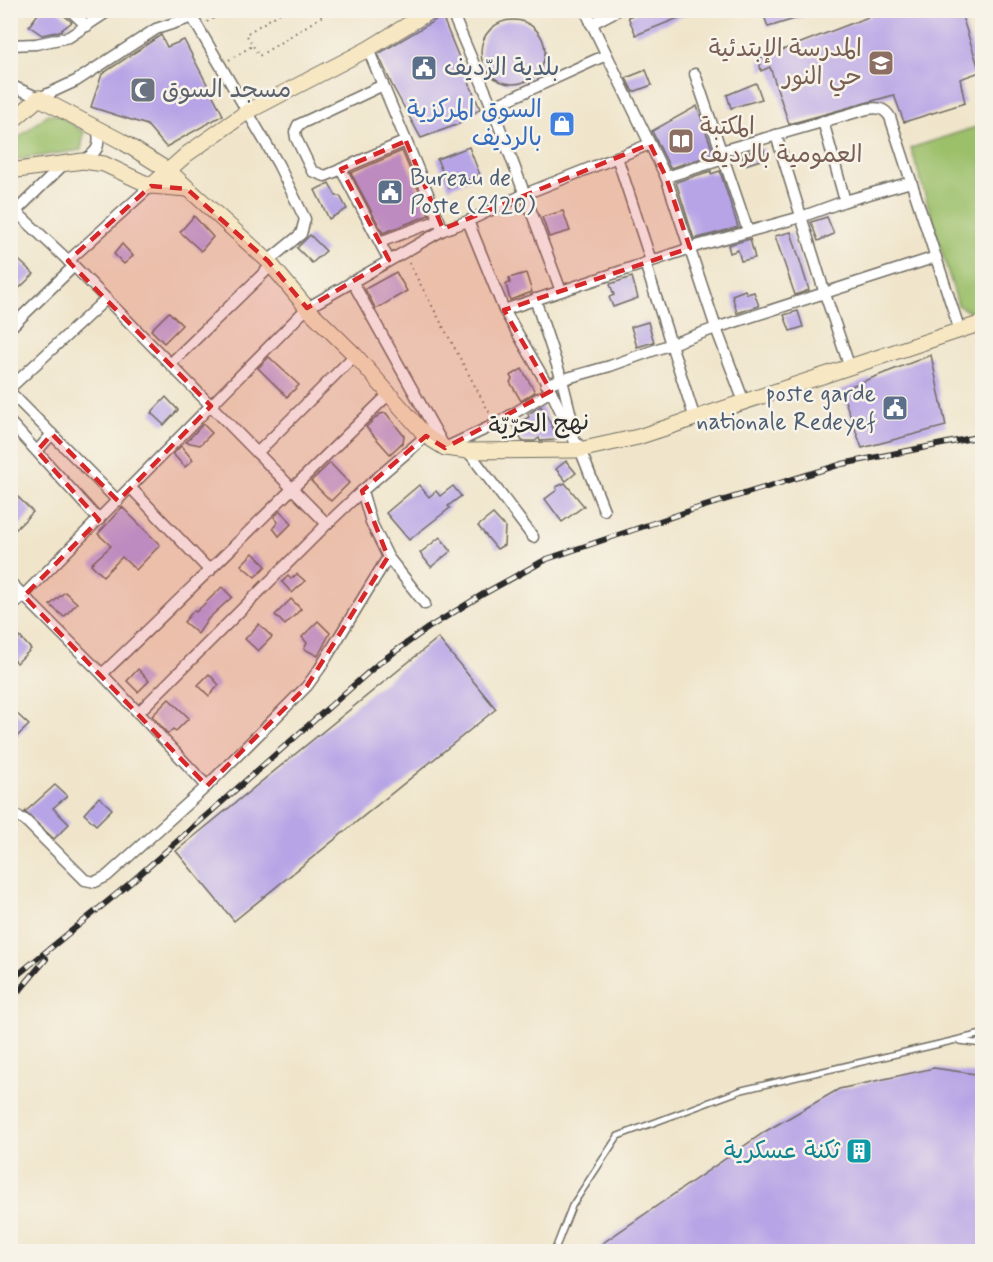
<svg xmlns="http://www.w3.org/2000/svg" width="993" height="1262" font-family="Mynerve,'Playpen Sans Arabic',sans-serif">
	<rect width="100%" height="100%" fill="#f7f3e8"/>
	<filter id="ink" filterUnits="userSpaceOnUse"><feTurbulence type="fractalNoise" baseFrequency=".0167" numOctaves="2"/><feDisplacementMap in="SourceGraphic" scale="12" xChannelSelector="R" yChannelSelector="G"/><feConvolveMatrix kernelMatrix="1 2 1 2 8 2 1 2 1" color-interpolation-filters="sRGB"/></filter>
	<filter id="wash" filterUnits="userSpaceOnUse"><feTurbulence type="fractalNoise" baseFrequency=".008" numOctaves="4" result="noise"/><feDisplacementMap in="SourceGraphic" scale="24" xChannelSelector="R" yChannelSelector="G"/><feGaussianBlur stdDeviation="1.35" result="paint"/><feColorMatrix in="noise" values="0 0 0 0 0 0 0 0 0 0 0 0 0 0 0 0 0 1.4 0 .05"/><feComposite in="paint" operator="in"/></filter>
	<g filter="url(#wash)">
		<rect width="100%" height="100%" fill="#f0e5cb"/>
		<g fill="#9cc06a" stroke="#64764a" stroke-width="1.5">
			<path d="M48,114L58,115L84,132L81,150L14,160L11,156V144Z"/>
			<path d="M982,125V309L971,313L958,305L911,148Z"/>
		</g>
		<g id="blocks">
			<g fill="#b7a4e6">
				<path d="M41,10H57L72,22L60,31L42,35L29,26Z"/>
				<path d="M644,10H696V11L636,35L628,17Z"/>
				<path d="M762,10H815V13L768,27Z"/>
				<path d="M879,10H960L980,72L960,79L965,103L904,122L894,95L789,124L770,67L761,71L759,59L871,16V14Z"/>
				<path d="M442,16L480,109L459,124L421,138L392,85L378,54Z"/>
				<circle cx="513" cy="52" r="32"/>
				<path d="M161,35L167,47L184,40L223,115L166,147L147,125L91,107L102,74Z"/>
				<path d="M646,70L652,85L633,92L626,78Z"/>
				<path d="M756,83L762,99L731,108L727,95Z"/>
				<path d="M697,106L712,149V155L670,168L652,131Z"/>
				<path d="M469,147L480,175L449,188L437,159Z"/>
				<path d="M763,148L767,158L745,165L741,154Z"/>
				<path d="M402,151L429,215L383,233L351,173Z"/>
				<path d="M711,171V174L720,171L738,227L694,239L676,182Z"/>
				<path d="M329,183L336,196H340L347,209L329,219L315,190Z"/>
				<path d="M563,211L570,231L549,237L542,217Z"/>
				<path d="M194,216L213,237L201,251L180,232Z"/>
				<path d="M827,217L834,234L818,241L811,222Z"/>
				<path d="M791,232L809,290L795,295L775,236Z"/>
				<path d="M310,235L326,251L312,263L297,248Z"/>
				<path d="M750,239L755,258L741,261L738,250L730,253L728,245Z"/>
				<path d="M122,244L133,256L124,264L114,254Z"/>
				<path d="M10,252L34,274L10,297Z"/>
				<path d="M396,272L407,291L376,309L365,289Z"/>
				<path d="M526,273L532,292L510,300L506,284L510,283L509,278Z"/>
				<path d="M632,277L638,298L613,307L609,297L614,295L610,284Z"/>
				<path d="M745,290L747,294L754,292L759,306L737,313L732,295Z"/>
				<path d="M798,311L803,327L790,331L784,315Z"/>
				<path d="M169,312L182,325L164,343L151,330Z"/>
				<path d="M648,322L654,342L637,347L631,327Z"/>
				<path d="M931,355L946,426L862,448L841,390Z"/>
				<path d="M269,357L299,385L287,397L258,368Z"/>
				<path d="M522,369L535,392L521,401L510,382L512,379L510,376Z"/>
				<path d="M166,397L178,410L164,425L151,413Z"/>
				<path d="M541,406L558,438L554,440L540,441L539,438L535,441H522L513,426L529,417L528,414Z"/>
				<path d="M386,413L404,436L403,442L390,454L366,427L380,414Z"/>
				<path d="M203,424L212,433L200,445L186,442Z"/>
				<path d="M181,446L193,460L185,467L173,454Z"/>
				<path d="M566,461L576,473L566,481L556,469Z"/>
				<path d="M330,463L349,483L331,501L311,481Z"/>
				<path d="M565,483L584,506L562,522L545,499L557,490L556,487Z"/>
				<path d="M419,485L429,497L436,491L440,496L453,486L461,496L448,506L450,508L409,540L386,513Z"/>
				<path d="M16,495L33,512L10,535V501Z"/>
				<path d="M122,507L160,545L136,570L122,557L103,576L91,564L111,546L98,534Z"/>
				<path d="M280,511L292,523L279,536L273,528L278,522L274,517Z"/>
				<path d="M493,514L505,527L504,545L497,549L478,526Z"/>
				<path d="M440,537L451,551L431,567L420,553Z"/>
				<path d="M253,553L266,566L255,577L241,565Z"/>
				<path d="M297,574L305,581L292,593L282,582L288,576L291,579Z"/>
				<path d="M222,587L232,597L208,619L198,634L184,622L194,610L196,612Z"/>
				<path d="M65,592L77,603L64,617L50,605Z"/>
				<path d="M291,599L301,609L285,625L275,615Z"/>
				<path d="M318,621L330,633L318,656L304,649L307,643L302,637Z"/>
				<path d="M259,624L272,637L258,651L245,639Z"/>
				<path d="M20,637L31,649L17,663L10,657V646Z"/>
				<path d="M438,638L496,709L234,921L176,851Z"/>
				<path d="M138,669L149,681L138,692L127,681Z"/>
				<path d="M209,674L219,685L209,696L198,685Z"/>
				<path d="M169,699L189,718L176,731L173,729L168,734L152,716Z"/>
				<path d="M15,712L29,725L10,743V717Z"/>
				<path d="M55,785L67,796L53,808L69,824L54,839L25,812Z"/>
				<path d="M99,797L112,809L96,825L84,814Z"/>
				<path d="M934,1068L982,1075V1251H604L600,1245L766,1131L839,1089Z"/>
			</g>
		</g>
	</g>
	<g filter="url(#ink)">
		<use href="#blocks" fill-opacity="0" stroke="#706c63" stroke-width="1.5"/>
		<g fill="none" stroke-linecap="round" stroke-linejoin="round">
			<g stroke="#706c63" stroke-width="8">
				<g id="lane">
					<path d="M960,1041L982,1044"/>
					<path d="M554,1252L572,1206L618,1136L742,1090L982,1034"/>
				</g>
			</g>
			<g stroke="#706c63" stroke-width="13">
				<g id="street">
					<path d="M70,10L87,26"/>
					<path d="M188,10L278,164L305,219L301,234L268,261"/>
					<path d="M451,10L492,107L561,291"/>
					<path d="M585,10L666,177L716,328L744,402"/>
					<path d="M591,24L618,10"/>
					<path d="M10,45L36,44L69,37L110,10"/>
					<path d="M368,49L443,230"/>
					<path d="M695,74L748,231"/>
					<path d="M10,85L39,98L76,81L156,29L193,17"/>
					<path d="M492,107L606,55"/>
					<path d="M823,121L845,201"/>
					<path d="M776,135L825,294L850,368"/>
					<path d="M721,151L867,109C878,107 884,108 890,117L960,331"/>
					<path d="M617,157L651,261"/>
					<path d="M83,161C98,151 100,148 98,129"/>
					<path d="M342,169L325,176L312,171L296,138L295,132L298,125L383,85"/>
					<path d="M666,177L724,159"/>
					<path d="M10,206L74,266L327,524"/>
					<path d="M10,217L65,163"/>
					<path d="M468,221L504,310L551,391L579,450"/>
					<path d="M380,242L439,220"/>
					<path d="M389,260L341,169L406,141"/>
					<path d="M68,261L151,186"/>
					<path d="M645,263L695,419"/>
					<path d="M352,281L445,448L496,424L551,391"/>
					<path d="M535,299L562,380L574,428"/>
					<path d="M504,310L700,245L801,217L845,201L911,182"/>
					<path d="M10,328L74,266"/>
					<path d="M170,364L272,265"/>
					<path d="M546,384L610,366L716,328L936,257"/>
					<path d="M10,388L106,299"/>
					<path d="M10,392L118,501"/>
					<path d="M10,422L99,520"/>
					<path d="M578,444L604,510"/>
					<path d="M37,451L52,434"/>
					<path d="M468,451L533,537"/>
					<path d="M257,453L355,355"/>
					<path d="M131,488L210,571"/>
					<path d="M388,557L425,604"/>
					<path d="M10,582L102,674L207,786"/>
					<path d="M10,609L307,308L443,230L468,221L525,194L650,144"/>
					<path d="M102,674C199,582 293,487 389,394"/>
					<path d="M138,713L327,524L362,491L426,436"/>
					<path d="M10,813L25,820L85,880L95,882L107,876L207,786L307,686L320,668L388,557L371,522L362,491"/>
				</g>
			</g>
			<g stroke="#706c63" stroke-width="17">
				<g id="secondary">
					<path d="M10,123L39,98L121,141L169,171L268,261L307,308L355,355L426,436L445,448L468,451L579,450L638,437L982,323"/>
					<path d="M10,171L83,161L104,164L151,186L187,189"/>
					<path d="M151,186L187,154L247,112L368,49L432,10"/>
				</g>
			</g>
			<g stroke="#706c63" stroke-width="2" stroke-dasharray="1.5 4.5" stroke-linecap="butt">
				<path d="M285,10L246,34L259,56L332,10"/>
				<path d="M207,22L228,10"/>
				<path d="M229,60L252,46"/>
				<path d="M409,263L490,414"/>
			</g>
			<use href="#lane" stroke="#fff" stroke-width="5"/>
			<use href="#street" stroke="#fff" stroke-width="10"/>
			<use href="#secondary" stroke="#f7e8c3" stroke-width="15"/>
			<g stroke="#2b2b2b" stroke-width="6">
				<g id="rail">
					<path d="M10,981L129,884L379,663L428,628L485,593L547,559L695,509L842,464L982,436"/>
					<path d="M10,998L20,990L46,959"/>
				</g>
			</g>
			<use href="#rail" stroke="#f7f3e8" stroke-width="4" stroke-dasharray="11" stroke-linecap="butt"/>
		</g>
	</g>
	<path fill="#d62828" fill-opacity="0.2" stroke="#d62828" stroke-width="4.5" stroke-dasharray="12 8" stroke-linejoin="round" d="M406,141L443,229L650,144L666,177L690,248L504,310L551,391L445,448L426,436L362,491L388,557L307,686L207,786L24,596L99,520L37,451L52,434L118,501L211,406L68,261L151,186L187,189L268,261L307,308L389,260L341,169Z"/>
	<defs>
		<g id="school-square" transform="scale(1.35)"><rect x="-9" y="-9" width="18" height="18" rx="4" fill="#8d6e63" stroke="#f7f3e8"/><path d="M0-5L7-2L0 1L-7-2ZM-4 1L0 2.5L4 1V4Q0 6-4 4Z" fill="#fff"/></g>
		<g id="civic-square" transform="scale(1.35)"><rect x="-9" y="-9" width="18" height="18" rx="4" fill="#5c6f8a" stroke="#f7f3e8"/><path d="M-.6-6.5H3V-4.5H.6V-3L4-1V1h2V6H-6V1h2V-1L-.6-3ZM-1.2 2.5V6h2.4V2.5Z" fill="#fff"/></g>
		<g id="mosque-square" transform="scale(1.35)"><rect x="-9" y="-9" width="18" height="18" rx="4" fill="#6b7280" stroke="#f7f3e8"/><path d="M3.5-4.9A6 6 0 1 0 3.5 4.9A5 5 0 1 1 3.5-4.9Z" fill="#fff"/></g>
		<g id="shop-square" transform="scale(1.35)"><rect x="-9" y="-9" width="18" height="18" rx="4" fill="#3f7fe0" stroke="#f7f3e8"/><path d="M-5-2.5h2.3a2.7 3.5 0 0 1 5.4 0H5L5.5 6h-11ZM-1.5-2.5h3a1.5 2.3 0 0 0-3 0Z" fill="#fff"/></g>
		<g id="library-square" transform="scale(1.35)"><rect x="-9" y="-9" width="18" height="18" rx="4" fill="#8d6e63" stroke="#f7f3e8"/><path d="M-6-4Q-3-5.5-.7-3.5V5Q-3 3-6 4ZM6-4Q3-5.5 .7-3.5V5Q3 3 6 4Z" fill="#fff"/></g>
		<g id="building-square" transform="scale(1.35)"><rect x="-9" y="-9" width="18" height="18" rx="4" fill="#0f9aa8" stroke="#f7f3e8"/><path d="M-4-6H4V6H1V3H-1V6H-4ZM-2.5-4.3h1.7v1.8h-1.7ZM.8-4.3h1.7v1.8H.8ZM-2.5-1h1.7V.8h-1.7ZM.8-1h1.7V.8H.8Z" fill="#fff"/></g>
	</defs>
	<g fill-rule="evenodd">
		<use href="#school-square" x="881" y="63"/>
		<use href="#civic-square" x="424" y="68"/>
		<use href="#mosque-square" x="143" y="90"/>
		<use href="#shop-square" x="562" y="124"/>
		<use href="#library-square" x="681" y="141"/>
		<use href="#civic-square" x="390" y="192"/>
		<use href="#civic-square" x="895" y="408"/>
		<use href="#building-square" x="859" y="1151"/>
	</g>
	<g text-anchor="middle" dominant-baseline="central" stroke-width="5" stroke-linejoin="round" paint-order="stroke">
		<g font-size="24" fill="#785e54" stroke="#f7f3e8" text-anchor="end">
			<text x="862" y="49">المدرسة الإبتدئية<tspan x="862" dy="28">حي النور</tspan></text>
			<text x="700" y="127" text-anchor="start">المكتبة<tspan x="700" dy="28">العمومية بالرديف</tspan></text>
		</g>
		<g font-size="24" fill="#4e5e75" stroke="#f7f3e8" text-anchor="start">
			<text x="444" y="68">بلدية الرّديف</text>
			<text x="410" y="178">Bureau de<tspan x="410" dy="28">Poste (2120)</tspan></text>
			<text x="876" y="394" text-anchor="end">poste garde<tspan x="876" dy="28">nationale Redeyef</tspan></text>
		</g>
		<g font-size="24" fill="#5b616d" stroke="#f7f3e8" text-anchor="start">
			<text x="162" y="90">مسجد السوق</text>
		</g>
		<g font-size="24" fill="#366cbe" stroke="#f7f3e8" text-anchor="end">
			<text x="542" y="110">السوق المركزية<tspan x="542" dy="28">بالرديف</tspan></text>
		</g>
		<g font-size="24" fill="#2b2b2b" stroke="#f7f3e8">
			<text transform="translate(539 425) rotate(-3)">نهج الحرّيّة</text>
		</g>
		<g font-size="24" fill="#0d838f" stroke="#f7f3e8" text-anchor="end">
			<text x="840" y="1151">ثكنة عسكرية</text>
		</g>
	</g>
	<rect width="993" height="1262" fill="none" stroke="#f7f3e8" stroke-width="36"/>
</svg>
